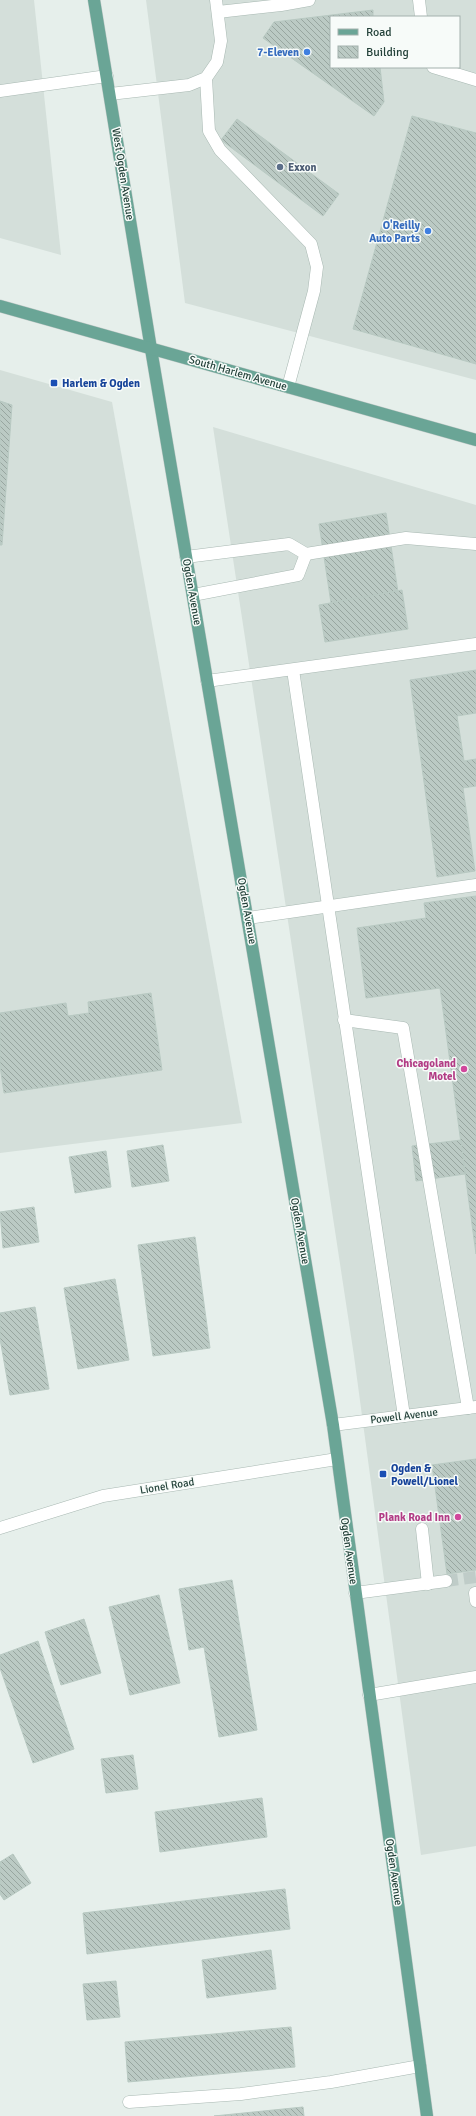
<svg xmlns="http://www.w3.org/2000/svg" width="476" height="2116" font-family="Signika,sans-serif">
	<defs>
		<pattern id="building-back-hatch" width="6" height="6" patternUnits="userSpaceOnUse"><rect width="6" height="6" fill="#bbcac4"/><path d="M-1 5l2 2M0 0l6 6M5-1l2 2" fill="none" stroke="#98a6a0"/></pattern>
	</defs>
	<rect width="100%" height="100%" fill="#e6efeb"/>
	<g fill="#d4dfda" fill-rule="evenodd">
		<path d="M0,0H34L61,255L0,238Z"/>
		<path d="M146,0H476V380L185,303ZM331,17H459V67H331Z"/>
		<path d="M0,370L112,402L242,1123L0,1153Z"/>
		<path d="M213,427L476,505V1846L421,1855L354,1356Z"/>
	</g>
	<g fill="url(#building-back-hatch)" stroke="#b8c9c2">
		<path d="M373,10V17H331V67H380L384,102L374,116L263,38L274,22Z"/>
		<path d="M412,116L476,133V364L353,329Z"/>
		<path d="M237,119L339,194L323,216L221,140Z"/>
		<path d="M0,401L12,405L2,545H0Z"/>
		<path d="M386,513L398,592L331,603L319,524Z"/>
		<path d="M402,590L408,629L325,642L319,605Z"/>
		<path d="M476,670V713L457,716L464,761L476,759V786L463,788L475,871L437,877L410,680Z"/>
		<path d="M476,896V1254L440,988L366,998L357,928L426,918L424,903Z"/>
		<path d="M151,993L162,1070L4,1093L0,1066V1013L66,1003L68,1016L89,1013L88,1002Z"/>
		<path d="M461,1140L465,1174L416,1181L412,1146Z"/>
		<path d="M163,1145L169,1181L132,1187L127,1151Z"/>
		<path d="M106,1151L111,1187L75,1193L69,1157Z"/>
		<path d="M34,1207L39,1242L3,1248L0,1212Z"/>
		<path d="M195,1237L210,1348L153,1356L138,1245Z"/>
		<path d="M115,1279L129,1360L78,1369L64,1288Z"/>
		<path d="M35,1307L49,1389L10,1395L0,1339V1313Z"/>
		<path d="M476,1459V1570L447,1574L432,1465Z"/>
		<path d="M232,1580L257,1730L219,1737L204,1647L189,1650L179,1589Z"/>
		<path d="M159,1595L180,1683L130,1695L109,1607Z"/>
		<path d="M84,1619L101,1673L61,1685L45,1632Z"/>
		<path d="M38,1641L74,1749L33,1763L0,1668V1655Z"/>
		<path d="M133,1755L138,1789L106,1793L101,1759Z"/>
		<path d="M262,1798L267,1837L160,1852L155,1812Z"/>
		<path d="M13,1854L31,1883L4,1900L0,1894V1862Z"/>
		<path d="M285,1889L290,1929L87,1954L83,1913Z"/>
		<path d="M271,1950L276,1989L207,1998L202,1960Z"/>
		<path d="M116,1981L120,2017L87,2020L83,1984Z"/>
		<path d="M291,2027L295,2067L128,2082L125,2042Z"/>
		<path d="M303,2107L304,2116H214Z"/>
	</g>
	<g fill="none" stroke-linecap="round" stroke-linejoin="round">
		<path stroke="#bfccc8" stroke-width="12" stroke-dasharray="12 6" stroke-linecap="butt" d="M446,1581L476,1577"/>
		<g stroke="#a8b8b2" stroke-width="13">
			<g id="minor">
				<path d="M419,0L421,17"/>
				<path d="M218,12L281,5L309,0"/>
				<path d="M433,67L476,80"/>
				<path d="M206,78L209,131L220,150L311,244L317,267L314,291L288,387"/>
				<path d="M0,91L107,76"/>
				<path d="M110,94L189,85L206,78L217,62L221,41L216,0"/>
				<path d="M186,557L289,544L306,554L406,538L476,544"/>
				<path d="M193,595L298,575L306,554"/>
				<path d="M293,670L404,1416"/>
				<path d="M207,681L476,644"/>
				<path d="M248,918L476,885"/>
				<path d="M344,1020L403,1028L468,1408"/>
				<path d="M333,1425L476,1407"/>
				<path d="M0,1528L103,1496L337,1459"/>
				<path d="M422,1529L428,1584"/>
				<path d="M355,1593L446,1581"/>
				<path d="M475,1593L476,1601"/>
				<path d="M369,1695L476,1677"/>
				<path d="M129,2102L241,2094L331,2082L420,2066"/>
			</g>
		</g>
		<g stroke="#c2cac8" stroke-width="13">
			<g id="major">
				<path d="M94,0L151,349L333,1425L427,2116"/>
				<path d="M0,306L476,440"/>
			</g>
		</g>
		<use href="#minor" stroke="#fff" stroke-width="12"/>
		<use href="#major" stroke="#6aa596" stroke-width="12"/>
	</g>
	<g fill="#3f7fe0" stroke="#f7fbf9" stroke-width="1.5">
		<circle cx="307" cy="52" r="4"/>
		<circle cx="428" cy="231" r="4"/>
	</g>
	<circle fill="#5c6f8a" stroke="#f7fbf9" stroke-width="1.5" cx="280" cy="167" r="4"/>
	<g fill="#1a4fb4" stroke="#f7fbf9" stroke-width="1.5">
		<rect x="50" y="379" width="8" height="8" rx="2"/>
		<rect x="379" y="1470" width="8" height="8" rx="2"/>
	</g>
	<g fill="#d1479c" stroke="#f7fbf9" stroke-width="1.5">
		<circle cx="464" cy="1069" r="4"/>
		<circle cx="458" cy="1517" r="4"/>
	</g>
	<g text-anchor="middle" dominant-baseline="central" stroke-width="3" stroke-linejoin="round" paint-order="stroke">
		<g font-size="11" font-weight="bold" fill="#366cbe" stroke="#f7fbf9" text-anchor="end">
			<text x="299" y="52">7-Eleven</text>
			<text x="420" y="225">O'Reilly<tspan x="420" dy="13">Auto Parts</tspan></text>
		</g>
		<g font-size="11" font-weight="bold" fill="#4e5e75" stroke="#f7fbf9" text-anchor="start">
			<text x="288" y="167">Exxon</text>
		</g>
		<g font-size="11" fill="#24423a" stroke="#f7fbf9">
			<text transform="translate(123 174) rotate(81)">West Ogden Avenue</text>
			<text transform="translate(238 373) rotate(16)">South Harlem Avenue</text>
			<text transform="translate(192 592) rotate(80)">Ogden Avenue</text>
			<text transform="translate(247 911) rotate(80)">Ogden Avenue</text>
			<text transform="translate(300 1231) rotate(80)">Ogden Avenue</text>
			<text transform="translate(404 1416) rotate(-7)">Powell Avenue</text>
			<text transform="translate(167 1486) rotate(-9)">Lionel Road</text>
			<text transform="translate(349 1551) rotate(82)">Ogden Avenue</text>
			<text transform="translate(394 1872) rotate(82)">Ogden Avenue</text>
		</g>
		<g font-size="11" font-weight="bold" fill="#164399" stroke="#f7fbf9" text-anchor="start">
			<text x="62" y="383">Harlem &amp; Ogden</text>
			<text x="391" y="1468">Ogden &amp;<tspan x="391" dy="13">Powell/Lionel</tspan></text>
		</g>
		<g font-size="11" font-weight="bold" fill="#b23c85" stroke="#f7fbf9" text-anchor="end">
			<text x="456" y="1063">Chicagoland<tspan x="456" dy="13">Motel</tspan></text>
			<text x="450" y="1517">Plank Road Inn</text>
		</g>
	</g>
	<rect x="330" y="16" width="130" height="52" fill="#f7fbf9" stroke="#a3b1ad"/>
	<rect x="338" y="29" width="20" height="6" fill="#6aa596" stroke="#a3b1ad"/>
	<text x="366" y="36" font-size="12" fill="#24423a">Road</text>
	<rect x="338" y="46" width="20" height="12" fill="url(#building-back-hatch)" stroke="#a3b1ad"/>
	<text x="366" y="56" font-size="12" fill="#24423a">Building</text>
</svg>
